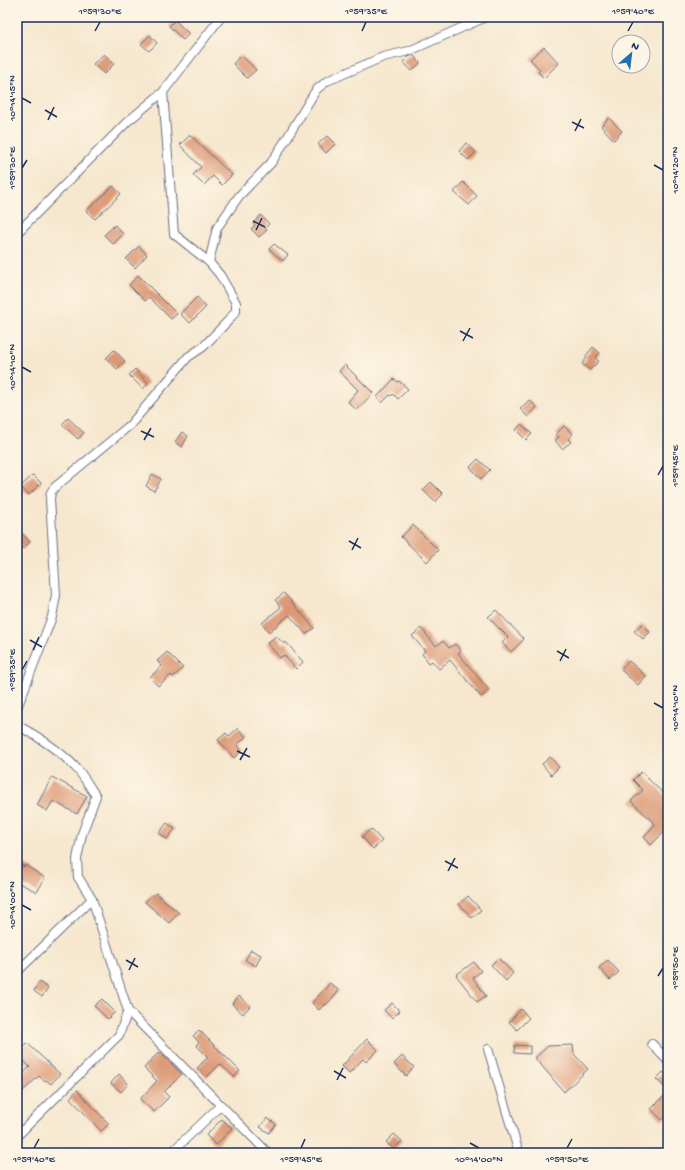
<svg xmlns="http://www.w3.org/2000/svg" width="685" height="1170" font-family="'Gochi Hand',sans-serif">
<style>
.building{fill:#dc9874}
.lines{fill:none;stroke-linecap:round;stroke-linejoin:round}
.minor-casing{stroke:#686f85;stroke-width:10}
.minor{stroke:#fff;stroke-width:8}
.ticks{fill:none;stroke:#1b2f5e;stroke-width:1.5}
.neatline{fill:none;stroke:#1b2f5e;stroke-width:1.5}
.ticks-label{font-size:10px;text-anchor:middle;fill:#1b2f5e}
</style>
<rect width="100%" height="100%" fill="#fcf5e5"/>
<filter id="ink" filterUnits="userSpaceOnUse"><feTurbulence type="fractalNoise" baseFrequency=".025" numOctaves="2"/><feDisplacementMap in="SourceGraphic" scale="8" xChannelSelector="R" yChannelSelector="G"/><feConvolveMatrix kernelMatrix="1 2 1 2 8 2 1 2 1" color-interpolation-filters="sRGB"/></filter>
<filter id="wash" filterUnits="userSpaceOnUse"><feTurbulence type="fractalNoise" baseFrequency=".012" numOctaves="4" result="noise"/><feDisplacementMap in="SourceGraphic" scale="16" xChannelSelector="R" yChannelSelector="G"/><feGaussianBlur stdDeviation="0.9" result="paint"/><feColorMatrix in="noise" values="0 0 0 0 0 0 0 0 0 0 0 0 0 0 0 0 0 1.4 0 .05"/><feComposite in="paint" operator="in"/></filter>
<g filter="url(#wash)">
<rect width="100%" height="100%" fill="#f6e7ce"/>
<g id="blocks">
<path class="building" d="M 175,20 L 189,34 L 183,40 L 169,26 Z
M 150,35 L 157,43 L 149,51 L 141,44 Z
M 544,47 L 559,63 L 544,78 L 538,72 L 540,70 L 530,59 Z
M 104,54 L 114,64 L 104,74 L 93,64 Z
M 241,55 L 256,70 L 247,78 L 233,64 Z
M 413,55 L 420,63 L 412,71 L 403,62 L 408,57 Z
M 609,118 L 622,131 L 614,140 L 601,126 Z
M 190,135 L 232,175 L 222,185 L 213,176 L 204,185 L 193,175 L 201,167 L 180,145 Z
M 327,136 L 335,144 L 326,153 L 318,144 Z
M 466,143 L 476,152 L 468,160 L 459,151 Z
M 463,182 L 477,196 L 469,205 L 454,192 Z
M 113,186 L 121,194 L 95,219 L 86,211 Z
M 261,215 L 269,224 L 265,228 L 267,230 L 259,237 L 251,229 L 255,225 L 253,224 Z
M 115,225 L 123,234 L 113,244 L 104,235 Z
M 274,244 L 288,255 L 283,261 L 269,249 Z
M 139,246 L 147,255 L 135,268 L 126,259 Z
M 138,275 L 177,314 L 171,319 L 149,297 L 145,301 L 129,285 Z
M 197,297 L 206,307 L 190,323 L 180,314 Z
M 593,347 L 600,353 L 595,358 L 599,361 L 590,370 L 582,364 L 587,358 L 585,357 Z
M 114,350 L 125,361 L 117,369 L 106,358 Z
M 345,365 L 373,393 L 357,410 L 348,402 L 358,390 L 339,371 Z
M 135,369 L 148,383 L 143,389 L 129,375 Z
M 394,379 L 398,382 L 399,381 L 408,389 L 398,399 L 393,394 L 391,396 L 390,395 L 382,403 L 377,397 Z
M 529,400 L 537,407 L 528,417 L 520,409 Z
M 68,418 L 84,433 L 78,439 L 62,424 Z
M 521,424 L 532,434 L 526,440 L 516,430 Z
M 564,426 L 573,434 L 568,439 L 571,442 L 562,449 L 555,440 L 559,437 L 556,434 Z
M 182,432 L 188,436 L 182,447 L 175,442 Z
M 478,459 L 490,470 L 481,479 L 470,467 Z
M 152,474 L 161,479 L 154,491 L 146,486 Z
M 33,475 L 41,483 L 29,495 L 20,487 Z
M 431,482 L 443,494 L 435,502 L 423,490 Z
M 413,525 L 438,550 L 427,562 L 401,537 Z
M 22,533 L 30,542 L 23,549 L 17,543 L 17,538 Z
M 284,593 L 314,628 L 306,634 L 289,615 L 269,632 L 262,623 L 281,607 L 275,600 Z
M 496,610 L 524,639 L 511,652 L 502,643 L 508,637 L 488,617 Z
M 642,624 L 650,632 L 643,639 L 634,631 Z
M 421,628 L 436,646 L 443,641 L 449,648 L 455,644 L 461,651 L 458,653 L 489,690 L 481,697 L 450,660 L 439,669 L 432,661 L 429,663 L 422,654 L 425,651 L 412,636 Z
M 276,636 L 284,644 L 286,642 L 303,662 L 296,669 L 284,655 L 280,658 L 267,643 Z
M 167,652 L 183,668 L 173,677 L 171,675 L 158,686 L 150,677 L 162,666 L 157,661 Z
M 629,661 L 646,676 L 638,685 L 621,670 Z
M 238,728 L 246,737 L 237,745 L 242,751 L 234,758 L 218,740 L 226,733 L 229,736 Z
M 550,757 L 559,767 L 551,775 L 542,764 Z
M 641,772 L 668,798 L 668,828 L 651,845 L 644,837 L 655,824 L 631,801 L 643,790 L 633,780 Z
M 52,777 L 87,796 L 77,814 L 53,801 L 47,811 L 37,805 Z
M 167,823 L 175,829 L 167,839 L 159,833 Z
M 371,829 L 382,841 L 373,849 L 362,837 Z
M 17,863 L 24,867 L 25,865 L 45,878 L 37,892 L 17,882 Z
M 156,893 L 179,913 L 169,923 L 145,902 L 152,894 L 153,896 Z
M 468,896 L 481,910 L 472,918 L 459,904 Z
M 251,950 L 261,955 L 256,966 L 245,960 Z
M 498,958 L 513,973 L 506,981 L 491,965 Z
M 608,960 L 619,972 L 610,980 L 599,968 Z
M 474,962 L 481,971 L 473,978 L 486,996 L 477,1002 L 456,975 Z
M 39,982 L 48,988 L 42,997 L 34,991 Z
M 330,983 L 339,991 L 326,1005 L 325,1004 L 319,1010 L 312,1003 Z
M 239,996 L 250,1006 L 243,1014 L 232,1004 Z
M 102,999 L 115,1012 L 108,1019 L 94,1006 Z
M 392,1003 L 400,1011 L 392,1018 L 384,1010 Z
M 521,1009 L 529,1018 L 517,1030 L 509,1022 Z
M 199,1030 L 240,1071 L 234,1077 L 220,1064 L 207,1077 L 197,1068 L 208,1057 L 196,1045 L 199,1042 L 193,1036 Z
M 367,1039 L 378,1050 L 366,1062 L 363,1059 L 349,1073 L 342,1066 Z
M 27,1043 L 60,1074 L 51,1084 L 46,1080 L 45,1081 L 39,1076 L 23,1091 L 17,1085 L 17,1079 L 30,1067 L 17,1054 Z
M 515,1045 L 530,1046 L 530,1054 L 514,1053 Z
M 573,1045 L 574,1054 L 588,1069 L 564,1092 L 535,1058 L 548,1046 Z
M 159,1052 L 182,1074 L 164,1092 L 169,1097 L 154,1112 L 140,1099 L 157,1081 L 144,1068 Z
M 402,1056 L 414,1067 L 406,1076 L 394,1064 Z
M 663,1072 L 668,1077 L 668,1090 L 656,1079 Z
M 119,1074 L 128,1084 L 121,1092 L 111,1083 Z
M 77,1090 L 109,1124 L 101,1131 L 70,1098 Z
M 668,1092 L 668,1114 L 662,1120 L 651,1109 Z
M 267,1118 L 276,1124 L 269,1133 L 260,1127 Z
M 222,1119 L 232,1128 L 216,1145 L 206,1135 Z
M 394,1134 L 402,1141 L 394,1149 L 386,1142 Z"/>
</g>
</g>
<g filter="url(#ink)">
<use href="#blocks" fill-opacity="0" stroke="#686f85" stroke-width="1"/>
<g class="lines">
<defs>
<path id="minor" d="M 17,233 L 127,122 L 163,92
M 209,262 L 217,228 L 239,196 L 271,163 L 287,138 L 316,90 L 327,81 L 383,57 L 409,51 L 486,17
M 17,708 L 52,617 L 56,595 L 50,499 L 51,492 L 55,487 L 130,425 L 188,357 L 203,347 L 228,321 L 236,311 L 236,303 L 220,275 L 209,262 L 174,234 L 163,92 L 221,17
M 17,725 C 39,737 61,751 78,770 C 85,778 90,788 96,796 L 82,834 L 77,859 L 78,877 L 92,899 L 128,1011 L 268,1153
M 17,972 L 92,899
M 652,1044 L 668,1061
M 488,1049 L 519,1153
M 17,1136 L 119,1035 L 128,1011
M 171,1153 L 221,1105"/>
</defs>
<use href="#minor" class="minor-casing"/>
<use href="#minor" class="minor"/>
</g>
</g>
<path class="ticks" d="M 95,31 L 100,22M 362,31 L 366,22M 628,31 L 633,22M 22,98 L 31,103M 45,110 L 57,117M 48,120 L 54,107M 572,122 L 584,128M 575,131 L 581,119M 654,165 L 663,170M 22,168 L 27,160M 253,221 L 265,227M 256,230 L 262,218M 460,331 L 473,338M 463,341 L 470,328M 22,367 L 31,372M 141,431 L 154,437M 144,440 L 151,428M 658,475 L 663,466M 349,541 L 361,548M 352,550 L 358,538M 30,640 L 42,647M 33,650 L 39,637M 557,651 L 569,658M 560,661 L 566,649M 22,670 L 27,661M 654,703 L 663,708M 237,751 L 250,757M 240,760 L 247,748M 445,861 L 458,868M 448,871 L 455,858M 22,905 L 31,910M 126,960 L 138,967M 129,970 L 135,958M 658,976 L 663,968M 334,1071 L 346,1078M 337,1080 L 343,1068M 470,1143 L 479,1148M 34,1148 L 39,1139M 301,1148 L 305,1139M 567,1148 L 572,1139"/>
<rect width="685" height="1170" fill="none" stroke="#fcf5e5" stroke-width="44"/>
<g transform="translate(631 54) rotate(28)"><circle r="19" fill="#fcf5e5" stroke="#a2a6af"/>
<path d="M0-3L7 15L0 10L-7 15Z" fill="#1f6fb2"/>
<text y="-6" font-size="11" font-weight="bold" text-anchor="middle" fill="#1b2f5e">N</text>
</g>
<rect x="22" y="22" width="641" height="1126" class="neatline"/>
<g class="ticks-label">
<text x="100" y="14">1°59'30"E</text>
<text x="366" y="14">1°59'35"E</text>
<text x="633" y="14">1°59'40"E</text>
<text transform="translate(11 98) rotate(-90)" y="4">10°14'15"N</text>
<text transform="translate(11 168) rotate(-90)" y="4">1°59'30"E</text>
<text transform="translate(674 170) rotate(-90)" y="4">10°14'20"N</text>
<text transform="translate(11 367) rotate(-90)" y="4">10°14'10"N</text>
<text transform="translate(674 466) rotate(-90)" y="4">1°59'45"E</text>
<text transform="translate(11 670) rotate(-90)" y="4">1°59'35"E</text>
<text transform="translate(674 708) rotate(-90)" y="4">10°14'10"N</text>
<text transform="translate(11 905) rotate(-90)" y="4">10°14'00"N</text>
<text transform="translate(674 968) rotate(-90)" y="4">1°59'50"E</text>
<text x="34" y="1162">1°59'40"E</text>
<text x="301" y="1162">1°59'45"E</text>
<text x="479" y="1162">10°14'00"N</text>
<text x="567" y="1162">1°59'50"E</text>
</g>
</svg>
